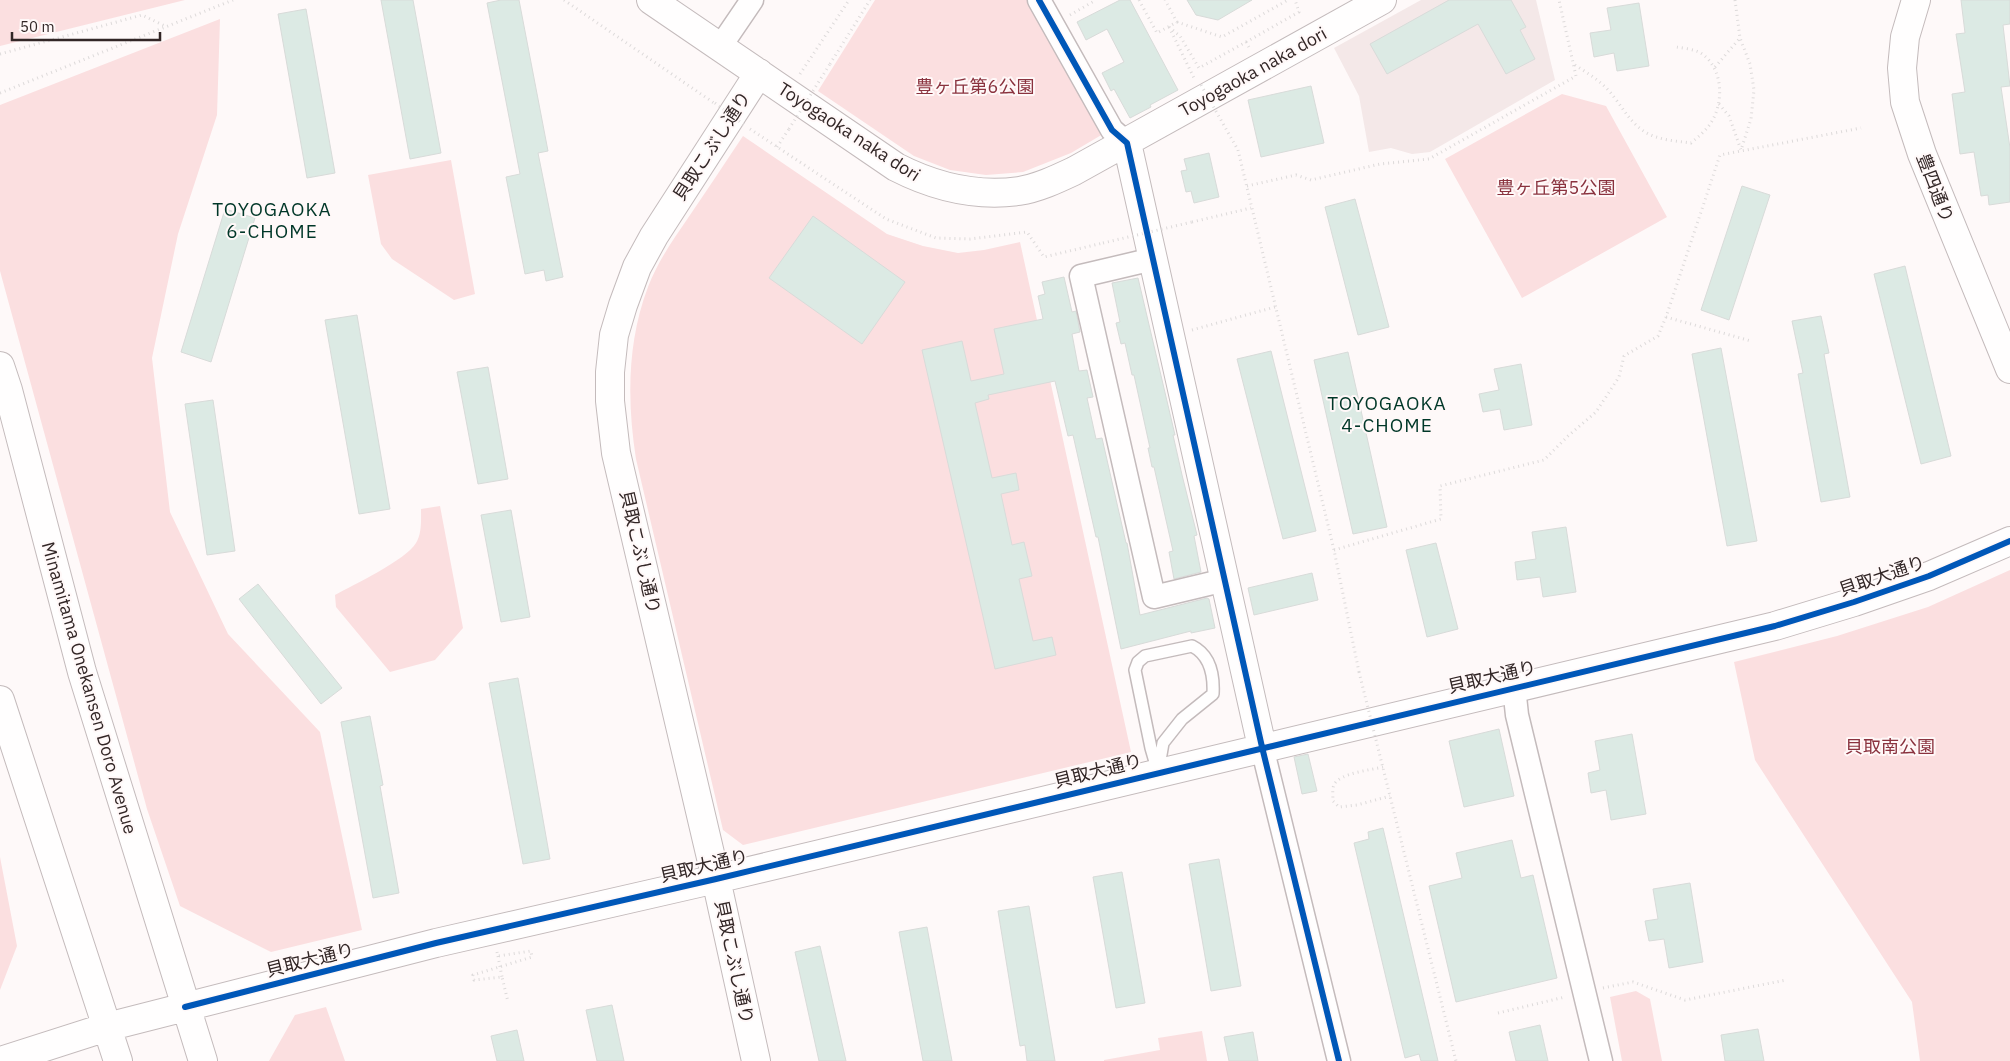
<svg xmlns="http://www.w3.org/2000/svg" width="2010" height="1061" font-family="'IBM Plex Sans','Noto Sans JP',sans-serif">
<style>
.built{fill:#f4e8e8}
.green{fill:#fbdfe0}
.building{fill:#dceae4;stroke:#d8dbd9}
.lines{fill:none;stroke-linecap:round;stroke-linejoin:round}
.lane-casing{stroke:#c4bbbc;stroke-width:14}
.street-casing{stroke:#c4bbbc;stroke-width:25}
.secondary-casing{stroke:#c4bbbc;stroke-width:30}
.path{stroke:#dddada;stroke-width:3;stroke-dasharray:1 4;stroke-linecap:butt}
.lane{stroke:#fffefe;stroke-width:11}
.street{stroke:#fffefe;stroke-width:22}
.secondary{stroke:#fffefe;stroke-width:28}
.path-bridge{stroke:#dddada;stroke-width:3;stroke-dasharray:1 4;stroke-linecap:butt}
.cycleway-casing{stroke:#fff8f8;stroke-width:9}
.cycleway{stroke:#0057b8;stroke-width:6}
.labels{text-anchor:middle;stroke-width:4;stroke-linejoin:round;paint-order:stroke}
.street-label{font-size:18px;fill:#322626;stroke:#fff8f8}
.park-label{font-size:18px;fill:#8a323e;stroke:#fff8f8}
.neighbourhood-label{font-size:19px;letter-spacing:1px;fill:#003728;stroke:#fff8f8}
</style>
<rect width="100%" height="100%" fill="#fef9f9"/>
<path class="built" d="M 1421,0 L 1536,0 L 1555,80 L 1430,152 L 1412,154 L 1391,148 L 1369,152 L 1359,96 L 1334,48 Z"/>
<path class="green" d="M 0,0 L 185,0 L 0,46 Z
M 875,0 L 1027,0 L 1103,134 L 1071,153 L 1023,172 L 986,175 L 950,170 L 914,156 L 818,91 Z
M 220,19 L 217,115 L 178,234 L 152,358 L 170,512 L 228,634 L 320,732 L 362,930 L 271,952 L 180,906 L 147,809 L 0,271 L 0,105 Z
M 1562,94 L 1606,106 L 1667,217 L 1522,298 L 1445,159 Z
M 743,136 L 887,234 L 923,246 L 958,253 L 984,250 L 1020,242 L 1131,752 L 743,845 L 723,830 L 636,459 C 627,402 627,342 648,287 C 658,261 673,240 688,218 C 707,190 725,163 743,136 Z
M 451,160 L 475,294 L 454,300 L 392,259 L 381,244 L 368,175 Z
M 440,506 L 463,628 L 435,660 L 390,672 L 336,607 L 335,595 C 353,585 406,560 416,543 C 422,533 421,521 421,509 Z
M 2010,570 L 2010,1061 L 1920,1061 L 1912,1002 L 1755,760 L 1734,662 L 1837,636 L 1928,607 Z
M 0,857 L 17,946 L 0,990 Z
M 1636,991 L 1650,999 L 1662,1061 L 1622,1061 L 1610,997 Z
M 326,1007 L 345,1061 L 269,1061 L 295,1015 Z
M 1202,1031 L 1207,1061 L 1104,1061 L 1104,1060 L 1160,1050 L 1158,1038 Z"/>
<path class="building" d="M 381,0 L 413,0 L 441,153 L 410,159 Z
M 501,0 L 519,0 L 548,151 L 538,153 L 563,277 L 546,281 L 544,270 L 525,274 L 506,177 L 520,174 L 487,3 Z
M 1120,0 L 1130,0 L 1178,90 L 1150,105 L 1151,107 L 1130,118 L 1114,89 L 1111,91 L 1102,73 L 1124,62 L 1107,29 L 1086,40 L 1077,22 Z
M 1187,0 L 1252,0 L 1218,20 L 1196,15 Z
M 1449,0 L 1511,0 L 1526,27 L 1520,30 L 1535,59 L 1506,74 L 1478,24 L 1387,74 L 1370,44 Z
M 1961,0 L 2010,0 L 2010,24 L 2003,25 L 2010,86 L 2001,87 L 2010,148 L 2010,202 L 1989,205 L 1988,195 L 1981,196 L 1974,152 L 1960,154 L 1952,94 L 1965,92 L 1956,34 L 1965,33 Z
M 1639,3 L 1649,66 L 1617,71 L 1614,53 L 1594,57 L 1590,33 L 1611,30 L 1607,8 Z
M 306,9 L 335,173 L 307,178 L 278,14 Z
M 1311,86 L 1324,143 L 1261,157 L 1248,100 Z
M 1209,153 L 1219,197 L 1194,203 L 1191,191 L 1186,192 L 1181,171 L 1187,170 L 1184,159 Z
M 1742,186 L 1770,195 L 1729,320 L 1701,310 Z
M 1355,199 L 1389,327 L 1358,335 L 1325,207 Z
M 225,209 L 255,218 L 211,362 L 181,352 Z
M 813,216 L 905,282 L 862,344 L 769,278 Z
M 1905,266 L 1951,456 L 1921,464 L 1874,274 Z
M 1064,277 L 1072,312 L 1076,311 L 1080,332 L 1072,334 L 1079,371 L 1087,370 L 1093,397 L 1087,398 L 1096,439 L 1102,438 L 1126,543 L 1127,543 L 1140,615 L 1207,598 L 1209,599 L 1215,628 L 1191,633 L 1191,631 L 1121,649 L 1098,537 L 1096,537 L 1073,435 L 1068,436 L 1055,381 L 988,395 L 989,399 L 975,403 L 992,478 L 1016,473 L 1019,490 L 1001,494 L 1012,545 L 1024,542 L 1032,576 L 1019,579 L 1033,641 L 1052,637 L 1056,655 L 995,669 L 922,350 L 962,341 L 971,381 L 1004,374 L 994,329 L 1043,319 L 1038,296 L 1045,294 L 1042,282 Z
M 1138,278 L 1175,435 L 1173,435 L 1182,475 L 1197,535 L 1194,536 L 1201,572 L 1174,579 L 1169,552 L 1173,551 L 1154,467 L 1152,467 L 1148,448 L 1150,448 L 1134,375 L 1132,375 L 1125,343 L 1121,344 L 1116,323 L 1120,322 L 1112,283 Z
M 357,315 L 390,509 L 359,514 L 325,320 Z
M 1821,316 L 1829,353 L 1824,354 L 1850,497 L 1821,502 L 1798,374 L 1803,373 L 1792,321 Z
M 1721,348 L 1757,541 L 1727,546 L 1692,354 Z
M 1271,351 L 1316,531 L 1283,539 L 1237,359 Z
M 1348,352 L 1387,527 L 1353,534 L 1314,360 Z
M 1521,364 L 1532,425 L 1504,430 L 1500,409 L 1483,412 L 1479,394 L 1499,390 L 1494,369 Z
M 488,367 L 508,479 L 478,484 L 457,372 Z
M 213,400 L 235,551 L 207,555 L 185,404 Z
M 511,510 L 530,617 L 501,622 L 481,515 Z
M 1566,527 L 1576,592 L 1543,597 L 1540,577 L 1517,580 L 1515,562 L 1536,559 L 1532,532 Z
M 1436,543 L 1458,629 L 1427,637 L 1406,550 Z
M 1312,573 L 1318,600 L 1254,615 L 1248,588 Z
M 258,584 L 342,688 L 321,704 L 239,599 Z
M 518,678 L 550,859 L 523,864 L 489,683 Z
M 370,716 L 383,785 L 380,786 L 399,893 L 373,898 L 341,722 Z
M 1499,729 L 1514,796 L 1464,807 L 1449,741 Z
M 1632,734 L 1646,814 L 1611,820 L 1606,790 L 1591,793 L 1588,773 L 1600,770 L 1595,741 Z
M 1308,754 L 1317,791 L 1302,794 L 1294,757 Z
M 1383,828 L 1438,1061 L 1421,1061 L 1419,1054 L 1405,1058 L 1354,843 L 1369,839 L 1368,832 Z
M 1512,840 L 1521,878 L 1533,875 L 1557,978 L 1456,1002 L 1429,886 L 1462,878 L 1456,853 Z
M 1219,859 L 1241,986 L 1211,991 L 1189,864 Z
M 1122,872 L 1145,1003 L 1116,1008 L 1093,877 Z
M 1690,883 L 1703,962 L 1669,968 L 1664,939 L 1649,941 L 1645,921 L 1658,919 L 1653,889 Z
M 1029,906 L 1055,1061 L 1027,1061 L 1025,1045 L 1020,1046 L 998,911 Z
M 927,927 L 952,1061 L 923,1061 L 899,932 Z
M 820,946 L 846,1061 L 819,1061 L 795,952 Z
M 612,1005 L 624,1061 L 597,1061 L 586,1010 Z
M 1540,1025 L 1548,1061 L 1516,1061 L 1509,1032 Z
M 1758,1029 L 1764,1061 L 1725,1061 L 1721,1035 Z
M 517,1030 L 524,1061 L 497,1061 L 491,1036 Z
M 1253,1032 L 1258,1061 L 1229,1061 L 1224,1037 Z"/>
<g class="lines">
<defs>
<path id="lane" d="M 1192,646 C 1210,655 1214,675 1213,694 L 1182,719 L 1163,743 L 1158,772 L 1151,748 L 1135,670 L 1138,662 L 1145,656 Z"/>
<path id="street" d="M 1039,0 L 1112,130 L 1127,143
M 720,47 L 752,0
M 1153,259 L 1081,276 L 1154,597 L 1225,580
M 1514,687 L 1517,715 L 1601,1061
M 1262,747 L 1339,1061"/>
<path id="secondary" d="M 651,0 L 896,167 C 935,187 975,197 1019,191 C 1038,188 1057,179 1074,171 L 1382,0
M 1916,0 L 1905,37 L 1902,68 L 1905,102 L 1922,154 L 2010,369
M 1127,143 L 1262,747
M 0,366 L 8,390 L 82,672 L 203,1061
M 0,700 L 118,1061
M 1,1061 L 107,1027 L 436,943 L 716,879 L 1775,626 L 1854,602 L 1929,576 L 2010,541
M 756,1061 L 716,879 L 616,453 L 610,401 L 610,372 L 614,335 L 623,305 L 637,267 L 654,236 L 759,73"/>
</defs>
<use href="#lane" class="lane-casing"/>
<use href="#street" class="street-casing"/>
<use href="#secondary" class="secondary-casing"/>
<path class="path" d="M 564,0 L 714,103
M 1139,0 L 1157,33 L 1177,22 L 1165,0
M 1735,0 L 1740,38 L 1750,64 L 1754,90 L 1751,119 L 1741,150
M 1070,15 L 1096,0
M 1177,22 L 1222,37 L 1288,0
M 1169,27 L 1180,36 L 1199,68 L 1246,42 L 1250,49
M 1169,27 L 1195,80
M 1246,42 L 1299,12 L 1295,0
M 0,54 L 142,15 L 167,27
M 830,64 L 870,0
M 1575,65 C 1589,74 1604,83 1614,97 C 1624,110 1631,123 1645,132 C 1658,140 1676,141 1691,143 C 1699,136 1707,130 1712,121 C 1725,99 1722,65 1699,52 C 1692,49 1683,48 1676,47
M 1715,67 L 1740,38
M 800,74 L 849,0
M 0,93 L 233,0
M 1719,104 L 1729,116 L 1741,150
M 750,129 L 886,219 L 936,238 L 970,239 L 1027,232 L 1044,257 L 1103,243
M 777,147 L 789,129
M 1238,150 L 1334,550 L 1359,672
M 1247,186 L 1296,175 L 1311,180 L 1380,164 L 1429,159 L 1576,76 L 1559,0
M 1192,222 L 1251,208
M 1666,317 L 1751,341
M 1192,330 L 1275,307
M 1334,550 L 1441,519 L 1440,486 L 1544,460 L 1568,436 L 1596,412 L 1619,377 L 1624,356 L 1658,336 L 1666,317 L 1720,155 L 1861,128
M 1383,767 C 1371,770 1339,773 1334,785 C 1332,789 1333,796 1333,801 L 1339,807 L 1357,805 L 1390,796
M 1388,788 L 1456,1061
M 497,952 L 498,956 L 531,951 L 532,957 L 473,975 L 474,980 L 502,977 L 508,1002
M 498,956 L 502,977
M 1603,988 L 1633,982 L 1685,1000 L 1786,980
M 1498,1013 L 1565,997"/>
<use href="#lane" class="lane"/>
<use href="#street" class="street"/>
<use href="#secondary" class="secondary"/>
<path class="path-bridge" d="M 1201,85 L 1238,150
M 715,103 L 747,127
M 789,129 L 830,64
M 1103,243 L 1192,222
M 1359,672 L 1388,788"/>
<defs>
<path id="cycleway" d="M 1039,0 L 1112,130 L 1127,143 L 1262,747 L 1339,1061
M 185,1007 L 436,943 L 716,879 L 1775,626 L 1854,602 L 1929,576 L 2010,541"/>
</defs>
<use href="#cycleway" class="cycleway-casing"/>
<use href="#cycleway" class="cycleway"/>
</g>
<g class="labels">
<g class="street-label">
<text transform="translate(1253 72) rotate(-29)" y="6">Toyogaoka naka dori</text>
<text transform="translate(849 132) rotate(33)" y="6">Toyogaoka naka dori</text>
<text transform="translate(712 146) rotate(-57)" y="6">貝取こぶし通り</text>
<text transform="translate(1935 188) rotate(69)" y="6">豊四通り</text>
<text transform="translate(640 552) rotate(77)" y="6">貝取こぶし通り</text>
<text transform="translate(1882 576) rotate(-19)" y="6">貝取大通り</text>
<text transform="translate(1492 677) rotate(-13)" y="6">貝取大通り</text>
<text transform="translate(89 688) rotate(74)" y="6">Minamitama Onekansen Doro Avenue</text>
<text transform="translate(1098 771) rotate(-14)" y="6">貝取大通り</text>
<text transform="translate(704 866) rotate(-13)" y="6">貝取大通り</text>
<text transform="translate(310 960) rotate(-14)" y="6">貝取大通り</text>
<text transform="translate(734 962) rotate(78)" y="6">貝取こぶし通り</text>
</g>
<g class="park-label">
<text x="975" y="93">豊ヶ丘第6公園</text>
<text x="1556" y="194">豊ヶ丘第5公園</text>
<text x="1890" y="753">貝取南公園</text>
</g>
<g class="neighbourhood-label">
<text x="272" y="216">TOYOGAOKA<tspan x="272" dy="22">6-CHOME</tspan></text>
<text x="1387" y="410">TOYOGAOKA<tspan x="1387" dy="22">4-CHOME</tspan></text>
</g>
</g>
<path d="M12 32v8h148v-8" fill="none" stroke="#322626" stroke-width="2.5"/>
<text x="20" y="32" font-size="15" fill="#322626" stroke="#fff8f8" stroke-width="4" paint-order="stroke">50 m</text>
</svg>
